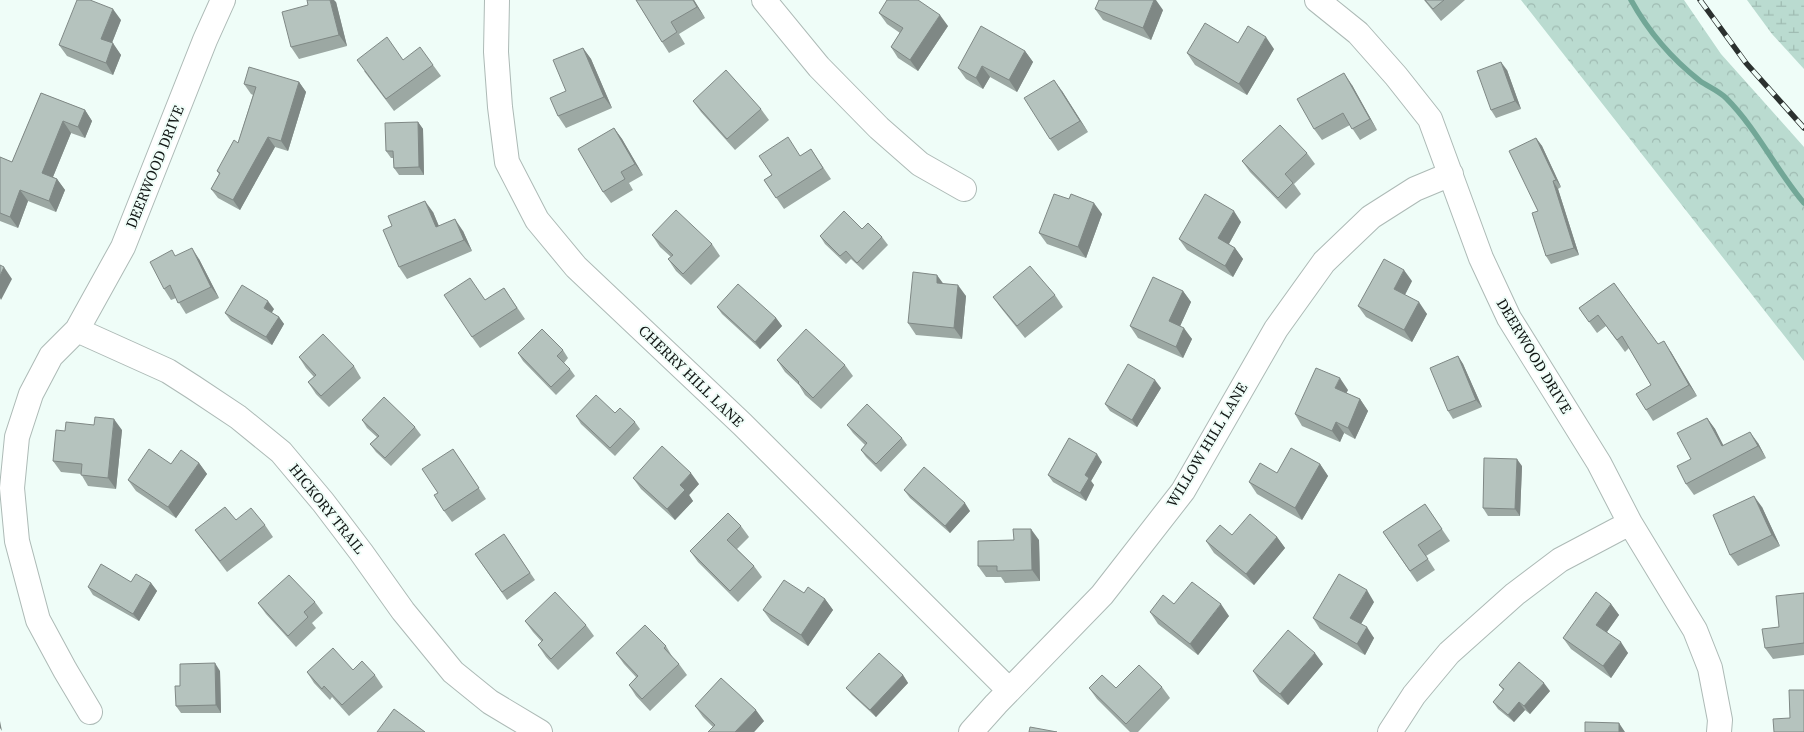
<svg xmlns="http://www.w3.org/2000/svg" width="1804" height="732" font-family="'Source Serif 4',serif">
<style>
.forest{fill:url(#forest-crowns)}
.wetland{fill:url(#wetland-marsh)}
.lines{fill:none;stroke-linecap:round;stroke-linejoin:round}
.stream{stroke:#72a797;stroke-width:5.5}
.minor-casing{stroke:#adbab6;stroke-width:26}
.minor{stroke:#fff;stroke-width:24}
.rail-casing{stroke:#2b312f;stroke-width:5.5}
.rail{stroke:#effdf8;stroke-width:4;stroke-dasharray:11;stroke-linecap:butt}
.wall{fill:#9ca8a3}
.shaded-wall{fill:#7f8885}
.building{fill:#b5c3be;stroke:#7f8885}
.labels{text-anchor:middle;stroke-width:4;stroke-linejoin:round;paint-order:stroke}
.street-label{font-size:15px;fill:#121715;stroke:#effdf8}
</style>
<defs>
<pattern id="forest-crowns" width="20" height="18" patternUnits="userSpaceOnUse" patternTransform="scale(1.25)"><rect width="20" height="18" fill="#badbd0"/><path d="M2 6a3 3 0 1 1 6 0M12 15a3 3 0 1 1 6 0" fill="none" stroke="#9fbbb2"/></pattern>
<pattern id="wetland-marsh" width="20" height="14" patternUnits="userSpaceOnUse" patternTransform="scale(1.25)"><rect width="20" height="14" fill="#badbd0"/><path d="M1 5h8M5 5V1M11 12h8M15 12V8" fill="none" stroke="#9fbbb2"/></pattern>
</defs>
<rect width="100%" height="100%" fill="#effdf8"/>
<path class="forest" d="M 1521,0 L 1684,0 L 1721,54 L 1804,147 L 1804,361 Z"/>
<path class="wetland" d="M 1747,0 L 1804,0 L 1804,69 L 1772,34 Z"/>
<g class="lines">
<path class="stream" d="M 1631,0 C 1648,31 1672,59 1700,81 C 1709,87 1719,91 1726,98 C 1757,129 1776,170 1804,203"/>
<defs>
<path id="minor" d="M 497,0 L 496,52 L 500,107 L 507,162 L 537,220 L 576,267 L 742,424 L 1009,690
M 764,0 L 819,67 L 879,128 L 920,164 L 964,189
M 1317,0 L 1358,33 L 1396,76 L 1430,119 L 1481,258 L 1509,318 L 1599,463 L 1630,523 L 1695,630 L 1710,668 L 1720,720 L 1719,732
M 77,330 L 168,371 L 193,387 L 238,417 L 281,452 L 323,502 L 361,552 L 403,611 L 453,672 L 490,702 L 540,732
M 90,712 L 65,670 L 38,620 L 17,541 L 12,488 L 17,437 L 31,394 L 51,356 L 77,330 L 123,247 L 205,40 L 223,0
M 971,732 L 996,704 L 1102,595 L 1183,491 L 1276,329 L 1324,262 L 1371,217 L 1415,189 L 1451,174
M 1390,732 L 1414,695 L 1449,653 L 1515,594 L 1560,560 L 1630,523"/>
</defs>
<use href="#minor" class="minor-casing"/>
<use href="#minor" class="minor"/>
<defs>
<path id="rail" d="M 1700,0 L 1746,63 L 1804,128"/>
</defs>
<use href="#rail" class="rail-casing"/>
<use href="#rail" class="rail"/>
</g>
<path class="wall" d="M 636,0 L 694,0 L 705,18 L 679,34 L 685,44 L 669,53 L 662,42 Z
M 1424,0 L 1465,0 L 1441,21 Z
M 336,2 L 347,46 L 299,59 L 291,47 Z
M 1095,9 L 1163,10 L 1151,40 L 1103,20 Z
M 879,13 L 948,26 L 918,71 L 898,58 L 891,47 L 900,33 L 887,24 Z
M 121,20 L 112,43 L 121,55 L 113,75 L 67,56 L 59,45 Z
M 583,48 L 591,59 L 612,108 L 566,128 L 558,116 L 566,91 Z
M 1274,49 L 1247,95 L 1195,65 L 1187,53 Z
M 1025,51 L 1033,62 L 1017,92 L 990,77 L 983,89 L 966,79 L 958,68 Z
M 403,60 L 433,65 L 441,76 L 394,111 L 364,71 Z
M 1507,70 L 1521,109 L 1496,118 L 1491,110 Z
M 299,82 L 306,92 L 288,151 L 275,147 L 240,210 L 218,198 L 211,189 L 219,174 L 217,171 L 238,143 L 253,95 L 251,94 L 244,84 Z
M 1352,85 L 1377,130 L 1360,140 L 1350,125 L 1322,140 L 1314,129 Z
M 1062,91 L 1088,132 L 1058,151 L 1050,139 Z
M 41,93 L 85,110 L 92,121 L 85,138 L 71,133 L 53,177 L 57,179 L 65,190 L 56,212 L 28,201 L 18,228 L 0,221 L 0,157 L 12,162 Z
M 693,101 L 761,109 L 769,120 L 735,150 L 701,112 Z
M 418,122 L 423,129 L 424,175 L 399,175 L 394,168 L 393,158 L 391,158 L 386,151 Z
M 614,128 L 622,139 L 643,175 L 629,183 L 633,190 L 611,203 L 603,192 Z
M 1536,138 L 1542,146 L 1561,187 L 1558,189 L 1579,255 L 1551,264 L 1546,256 L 1538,211 Z
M 811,149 L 831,179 L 784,209 L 764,180 Z
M 1307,153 L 1315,164 L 1294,184 L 1301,194 L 1286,209 L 1250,172 L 1242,161 Z
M 1069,199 L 1102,214 L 1086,258 L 1047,244 L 1039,233 Z
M 433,212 L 439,226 L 463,231 L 472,251 L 407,279 L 399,267 Z
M 1241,222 L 1229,244 L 1235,248 L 1243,259 L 1233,277 L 1187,250 L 1179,239 Z
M 862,229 L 882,237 L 888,245 L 863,270 L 851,259 L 846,264 L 825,244 L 820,236 Z
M 652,235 L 712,244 L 720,256 L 691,285 L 676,271 L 668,259 L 671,257 L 660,247 Z
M 176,256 L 199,259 L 219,298 L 186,314 L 176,298 L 171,300 L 164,289 Z
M 1412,281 L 1405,295 L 1427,314 L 1412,342 L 1366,317 L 1358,306 Z
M 1614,283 L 1658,344 L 1671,352 L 1697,396 L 1653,421 L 1646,410 L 1651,385 L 1629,348 L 1625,352 L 1606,326 L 1597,333 L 1579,308 Z
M 944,284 L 966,296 L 962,339 L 916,335 L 908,323 Z
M 504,288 L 525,319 L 480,348 L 472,337 L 486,300 Z
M 1183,291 L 1191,302 L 1180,326 L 1192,339 L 1183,358 L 1138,338 L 1130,326 Z
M 1055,295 L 1063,307 L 1025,338 L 1001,308 L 993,297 Z
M 717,307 L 776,318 L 782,326 L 760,349 L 722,314 Z
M 274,309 L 271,312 L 279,317 L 284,324 L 272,345 L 231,321 L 225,313 Z
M 563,350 L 568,358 L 564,363 L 570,369 L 575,376 L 556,395 L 523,361 L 518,353 Z
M 1458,356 L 1463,364 L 1482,407 L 1453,419 L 1448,411 Z
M 299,357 L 354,366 L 361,378 L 329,407 L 316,394 L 308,382 L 314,377 L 306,368 Z
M 777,360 L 845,365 L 853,376 L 821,409 L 805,395 L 799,385 L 785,372 Z
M 1161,388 L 1137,427 L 1110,411 L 1105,404 Z
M 1348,390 L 1346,393 L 1360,399 L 1368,411 L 1355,439 L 1344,433 L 1340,442 L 1302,426 L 1295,414 Z
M 576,416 L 635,422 L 640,429 L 615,456 L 581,424 Z
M 1707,418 L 1715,429 L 1723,446 L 1758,443 L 1766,458 L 1694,495 L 1686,484 L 1691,459 Z
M 362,420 L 415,427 L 421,435 L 391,466 L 376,452 L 370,444 L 377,437 L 367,428 Z
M 847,425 L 902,438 L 907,445 L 881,472 L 866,457 L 861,450 L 865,445 L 853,433 Z
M 122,430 L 116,489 L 88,486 L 81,474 L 61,472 L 53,461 L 65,431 Z
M 453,449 L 486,499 L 452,522 L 444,511 L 438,493 Z
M 1102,462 L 1091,481 L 1094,485 L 1086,501 L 1053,482 L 1048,475 Z
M 199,463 L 207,474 L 176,518 L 136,491 L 128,480 L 171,464 Z
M 1320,464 L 1328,476 L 1302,520 L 1257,494 L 1249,482 L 1277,473 Z
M 1522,466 L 1520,516 L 1488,516 L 1483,508 Z
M 633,478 L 699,484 L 689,495 L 693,501 L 675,520 L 641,489 Z
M 904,490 L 970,511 L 950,533 L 910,498 Z
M 1425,504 L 1450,541 L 1426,556 L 1435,570 L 1417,582 L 1383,532 Z
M 1762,507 L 1780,546 L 1738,566 L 1730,555 Z
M 236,520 L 265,525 L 273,537 L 227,572 L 195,530 Z
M 741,526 L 749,537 L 737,549 L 754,566 L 762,577 L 738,602 L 698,562 L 690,551 Z
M 504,534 L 535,580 L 507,600 L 475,554 Z
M 1232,535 L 1277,537 L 1285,548 L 1254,585 L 1214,553 L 1206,541 Z
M 1039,540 L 1040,581 L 1005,583 L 1001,577 L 986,577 L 978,566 Z
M 131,582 L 151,583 L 157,591 L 139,621 L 93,595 L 88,587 Z
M 804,593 L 825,599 L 833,610 L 808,646 L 771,621 L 763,610 Z
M 1804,593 L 1804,655 L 1773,659 L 1765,648 Z
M 315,602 L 323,613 L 312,623 L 316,628 L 296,647 L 266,614 L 258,603 Z
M 1374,602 L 1361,624 L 1374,638 L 1365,655 L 1320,629 L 1313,618 Z
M 1174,604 L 1229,616 L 1198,655 L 1158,624 L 1150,612 Z
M 1611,604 L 1619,615 L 1607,632 L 1628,653 L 1611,678 L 1571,649 L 1563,638 Z
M 525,621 L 586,625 L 594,636 L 558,670 L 546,657 L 538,645 L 542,642 L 533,632 Z
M 666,646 L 673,658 L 679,664 L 687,675 L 650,711 L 636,696 L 629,685 L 636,677 L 624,664 L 616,653 Z
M 1323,664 L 1288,705 L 1260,682 L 1253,671 Z
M 353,670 L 375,675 L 383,687 L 349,716 L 332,697 L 330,700 L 314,683 L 307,672 Z
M 220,671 L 221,713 L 181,713 L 176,706 L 180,686 Z
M 903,675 L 908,683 L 876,717 L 852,695 L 846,688 Z
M 1499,685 L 1550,691 L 1530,714 L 1525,710 L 1514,722 L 1498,709 L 1493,702 L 1503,690 Z
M 1162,687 L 1170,698 L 1138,732 L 1130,732 L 1097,699 L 1089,688 L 1116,688 Z
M 695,706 L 764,721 L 754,732 L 708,732 L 713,727 L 703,717 Z"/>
<path class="shaded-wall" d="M 330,0 L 334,0 L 336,2 L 347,46 L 339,35 Z
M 693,0 L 694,0 L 705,18 L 697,7 Z
M 1154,0 L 1156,0 L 1163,10 L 1151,40 L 1143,28 Z
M 113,9 L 121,20 L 109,50 L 101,39 Z
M 940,15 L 948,26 L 918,71 L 910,60 Z
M 1266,37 L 1274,49 L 1247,95 L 1239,84 Z
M 113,43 L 121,55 L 113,75 L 106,63 Z
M 583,48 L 591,59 L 612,108 L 604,97 Z
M 1025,51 L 1033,62 L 1017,92 L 1009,80 Z
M 1501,62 L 1507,70 L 1521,109 L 1515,101 Z
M 982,66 L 990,77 L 983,89 L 976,78 Z
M 1344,73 L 1352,85 L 1377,130 L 1370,119 Z
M 1054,80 L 1062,91 L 1088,132 L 1080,121 Z
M 299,82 L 306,92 L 288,151 L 281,141 Z
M 85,110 L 92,121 L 85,138 L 78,127 Z
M 63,121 L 71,133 L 50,184 L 42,173 Z
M 418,122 L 423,129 L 424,175 L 419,167 Z
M 614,128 L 622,139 L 643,175 L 635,164 Z
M 268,137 L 275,147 L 240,210 L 233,200 Z
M 1536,138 L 1542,146 L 1561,187 L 1556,180 Z
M 57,179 L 65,190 L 56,212 L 49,201 Z
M 1553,181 L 1558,189 L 1579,255 L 1574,248 Z
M 20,190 L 28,201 L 18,228 L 10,217 Z
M 425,201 L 433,212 L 444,239 L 436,227 Z
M 1094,203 L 1102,214 L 1086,258 L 1078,247 Z
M 1234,211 L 1241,222 L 1226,249 L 1218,238 Z
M 455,219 L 463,231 L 472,251 L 464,240 Z
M 192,248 L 199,259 L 219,298 L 211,287 Z
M 1235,248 L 1243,259 L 1233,277 L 1225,266 Z
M 4,267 L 12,279 L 1,300 L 0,298 L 0,276 Z
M 1404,270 L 1412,281 L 1402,300 L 1394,289 Z
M 937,275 L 945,286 L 937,283 Z
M 958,285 L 966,296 L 962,339 L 954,328 Z
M 1183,291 L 1191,302 L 1177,333 L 1169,321 Z
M 268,301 L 274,309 L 270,316 L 264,308 Z
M 1419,302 L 1427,314 L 1412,342 L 1404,330 Z
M 279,317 L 284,324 L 272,345 L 266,337 Z
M 776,318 L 782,326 L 760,349 L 755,342 Z
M 1184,328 L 1192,339 L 1183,358 L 1176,347 Z
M 1664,341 L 1671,352 L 1697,396 L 1689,385 Z
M 1458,356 L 1463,364 L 1482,407 L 1476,400 Z
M 1340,378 L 1348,390 L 1343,400 L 1335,388 Z
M 1155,380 L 1161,388 L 1137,427 L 1132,420 Z
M 1360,399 L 1368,411 L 1355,439 L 1348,428 Z
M 1707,418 L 1715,429 L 1730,458 L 1722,446 Z
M 114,419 L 122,430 L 116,489 L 108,478 Z
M 1336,422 L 1344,433 L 1340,442 L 1332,431 Z
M 1750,432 L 1758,443 L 1766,458 L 1758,446 Z
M 1097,454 L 1102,462 L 1091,481 L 1094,485 L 1086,501 L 1080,493 L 1085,475 Z
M 1517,459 L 1522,466 L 1520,516 L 1515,509 Z
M 199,463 L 207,474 L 176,518 L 168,507 Z
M 1320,464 L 1328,476 L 1302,520 L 1295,508 Z
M 691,473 L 699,484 L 689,495 L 693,501 L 675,520 L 667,509 L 680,485 Z
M 1754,496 L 1762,507 L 1780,546 L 1772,535 Z
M 965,503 L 970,511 L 950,533 L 945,526 Z
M 1031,529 L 1039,540 L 1040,581 L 1032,570 Z
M 1277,537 L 1285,548 L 1254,585 L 1246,574 Z
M 151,583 L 157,591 L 139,621 L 133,614 Z
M 1367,590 L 1374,602 L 1358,629 L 1350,618 Z
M 825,599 L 833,610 L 808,646 L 801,635 Z
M 1221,604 L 1229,616 L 1198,655 L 1190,644 Z
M 1611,604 L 1619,615 L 1604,636 L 1596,625 Z
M 1367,627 L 1374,638 L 1365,655 L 1357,644 Z
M 1621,642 L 1628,653 L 1611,678 L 1603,666 Z
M 1315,653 L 1323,664 L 1288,705 L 1280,694 Z
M 215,663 L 220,671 L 221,713 L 216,705 Z
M 903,675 L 908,683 L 876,717 L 870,710 Z
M 1544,683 L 1550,691 L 1530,714 L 1524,706 Z
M 1519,702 L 1525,710 L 1514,722 L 1508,715 Z
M 756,710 L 764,721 L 754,732 L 735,732 Z
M 0,721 L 2,731 L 0,728 Z
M 1619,723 L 1625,732 L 1619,732 Z"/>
<path class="building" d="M 77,0 L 90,0 L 113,9 L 101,39 L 113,43 L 106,63 L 59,45 Z
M 307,0 L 330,0 L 339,35 L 291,47 L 282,12 L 308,5 Z
M 636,0 L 693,0 L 697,7 L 671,22 L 677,32 L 662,42 Z
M 887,0 L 918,0 L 940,15 L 910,60 L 891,47 L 903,28 L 879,13 Z
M 1099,0 L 1154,0 L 1143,28 L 1095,9 Z
M 1425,0 L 1444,0 L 1433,9 Z
M 1205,23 L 1238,43 L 1248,26 L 1266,37 L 1239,84 L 1187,53 Z
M 981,26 L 1025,51 L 1009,80 L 982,66 L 976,78 L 958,68 Z
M 387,37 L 403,60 L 420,47 L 433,65 L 386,99 L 357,60 Z
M 583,48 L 604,97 L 558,116 L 550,98 L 566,91 L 553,60 Z
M 1501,62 L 1515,101 L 1491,110 L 1477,71 Z
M 249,67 L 299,82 L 281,141 L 268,137 L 233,200 L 211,189 L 220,173 L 217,171 L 234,140 L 238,143 L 256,87 L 244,84 Z
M 726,70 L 761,109 L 727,139 L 693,101 Z
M 1344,73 L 1370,119 L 1352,129 L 1343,113 L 1314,129 L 1297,99 Z
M 1054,80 L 1080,121 L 1050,139 L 1024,98 Z
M 41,93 L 85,110 L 78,127 L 63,121 L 42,173 L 57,179 L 49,201 L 20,190 L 10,217 L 0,213 L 0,157 L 12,162 Z
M 418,122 L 419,167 L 394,168 L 393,151 L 386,151 L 385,123 Z
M 1280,125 L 1307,153 L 1285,174 L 1293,183 L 1278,198 L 1242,161 Z
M 614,128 L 635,164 L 621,172 L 625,179 L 603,192 L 578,149 Z
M 788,137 L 800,156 L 811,149 L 823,168 L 776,198 L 764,180 L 772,175 L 759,156 Z
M 1536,138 L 1556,180 L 1553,181 L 1574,248 L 1546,256 L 1532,213 L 1538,211 L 1509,151 Z
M 1054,194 L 1069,199 L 1071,194 L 1094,203 L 1078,247 L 1039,233 Z
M 1205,194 L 1234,211 L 1218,238 L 1235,248 L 1225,266 L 1179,239 Z
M 425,201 L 436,227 L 455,219 L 464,240 L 399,267 L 383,230 L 392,226 L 388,216 Z
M 676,210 L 712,244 L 683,274 L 668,259 L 673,255 L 652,235 Z
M 844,211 L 862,229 L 868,223 L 882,237 L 857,263 L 846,251 L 840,256 L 820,236 Z
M 192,248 L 211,287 L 178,303 L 170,285 L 164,289 L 150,262 L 172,250 L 175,256 Z
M 1384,259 L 1404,270 L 1394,289 L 1419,302 L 1404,330 L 1358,306 Z
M 0,265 L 4,267 L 0,276 Z
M 1030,266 L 1055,295 L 1017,326 L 993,297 Z
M 913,272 L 937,275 L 937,283 L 958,285 L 954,328 L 908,323 Z
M 1153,277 L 1183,291 L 1169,321 L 1184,328 L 1176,347 L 1130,326 Z
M 470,278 L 485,300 L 504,288 L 517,308 L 472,337 L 444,295 Z
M 1614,283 L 1658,344 L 1664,341 L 1689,385 L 1646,410 L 1636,394 L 1651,385 L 1622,336 L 1617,340 L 1598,315 L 1589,322 L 1579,308 Z
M 738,284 L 776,318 L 755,342 L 717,307 Z
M 242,285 L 268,301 L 264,308 L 279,317 L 266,337 L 225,313 Z
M 542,329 L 563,350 L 557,356 L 570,369 L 551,387 L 518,353 Z
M 806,329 L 845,365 L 813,398 L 798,383 L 799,382 L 777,360 Z
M 323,334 L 354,366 L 321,396 L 308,382 L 316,375 L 299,357 Z
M 1458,356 L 1476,400 L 1448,411 L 1430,368 Z
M 1128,364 L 1155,380 L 1132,420 L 1105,404 Z
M 1316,368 L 1340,378 L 1335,388 L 1360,399 L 1348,428 L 1336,422 L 1332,431 L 1295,414 Z
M 596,395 L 615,413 L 620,408 L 635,422 L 610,448 L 576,416 Z
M 384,397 L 415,427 L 385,458 L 370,444 L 379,436 L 362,420 Z
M 867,404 L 902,438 L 876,464 L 861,450 L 867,443 L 847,425 Z
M 95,417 L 114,419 L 108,478 L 81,475 L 82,464 L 53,461 L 56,430 L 65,431 L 66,422 L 94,425 Z
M 1707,418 L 1722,446 L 1750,432 L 1758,446 L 1686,484 L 1677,466 L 1691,459 L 1677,433 Z
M 1069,438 L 1097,454 L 1085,475 L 1089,478 L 1080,493 L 1048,475 Z
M 662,446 L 691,473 L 680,485 L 685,490 L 667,509 L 633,478 Z
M 1291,448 L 1320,464 L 1295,508 L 1249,482 L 1260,463 L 1277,473 Z
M 149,449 L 171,464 L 181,450 L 199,463 L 168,507 L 128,480 Z
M 453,449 L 479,488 L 444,511 L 434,495 L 438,493 L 422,469 Z
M 1484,458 L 1517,459 L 1515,509 L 1483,508 Z
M 924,467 L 965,503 L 945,526 L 904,490 Z
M 1754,496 L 1772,535 L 1730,555 L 1713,515 Z
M 1425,504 L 1442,529 L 1418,545 L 1428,559 L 1410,571 L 1383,532 Z
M 225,507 L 236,520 L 251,508 L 265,525 L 220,561 L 195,530 Z
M 728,513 L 741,526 L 727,540 L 754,566 L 730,591 L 690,551 Z
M 1250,514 L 1277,537 L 1246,574 L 1206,541 L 1220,525 L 1232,535 Z
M 1013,529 L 1031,529 L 1032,570 L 997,571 L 997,566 L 978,566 L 978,541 L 1014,540 Z
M 504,534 L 530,573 L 502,592 L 475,554 Z
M 101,564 L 131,582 L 136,574 L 151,583 L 133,614 L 88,587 Z
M 1339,574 L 1367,590 L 1350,618 L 1367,627 L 1357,644 L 1313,618 Z
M 289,575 L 315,602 L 304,612 L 308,617 L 288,636 L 258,603 Z
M 784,580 L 804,593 L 808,587 L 825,599 L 801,635 L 763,610 Z
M 1192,582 L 1221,604 L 1190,644 L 1150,612 L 1163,595 L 1174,604 Z
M 555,592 L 586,625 L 551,659 L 538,645 L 543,640 L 525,621 Z
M 1596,592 L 1611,604 L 1596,625 L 1621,642 L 1603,666 L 1563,638 Z
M 1804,593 L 1804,643 L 1765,648 L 1762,629 L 1779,627 L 1776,596 Z
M 645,625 L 666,646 L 664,648 L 679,664 L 642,699 L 629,685 L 638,676 L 616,653 Z
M 1288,630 L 1315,653 L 1280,694 L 1253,671 Z
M 333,648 L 353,670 L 362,661 L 375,675 L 342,705 L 324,686 L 322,689 L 307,672 Z
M 879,653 L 903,675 L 870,710 L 846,688 Z
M 1519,662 L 1544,683 L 1524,706 L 1519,702 L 1508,715 L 1493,702 L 1504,689 L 1499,685 Z
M 215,663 L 216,705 L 176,706 L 175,686 L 180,686 L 180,664 Z
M 1139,665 L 1162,687 L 1126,724 L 1089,688 L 1102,675 L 1116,688 Z
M 721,678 L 756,710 L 735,732 L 708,732 L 715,725 L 695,706 Z
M 1789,690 L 1804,690 L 1804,732 L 1774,732 L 1773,719 L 1790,718 Z
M 394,709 L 425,732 L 377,732 Z
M 1585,722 L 1619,723 L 1619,732 L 1585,732 Z
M 1030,727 L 1057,732 L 1029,732 Z"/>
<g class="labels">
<g class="street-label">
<text transform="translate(155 167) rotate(-68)" y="5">DEERWOOD DRIVE</text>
<text transform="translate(1534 356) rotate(59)" y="5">DEERWOOD DRIVE</text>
<text transform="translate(691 376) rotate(44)" y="5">CHERRY HILL LANE</text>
<text transform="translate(1207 445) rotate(-59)" y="5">WILLOW HILL LANE</text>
<text transform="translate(327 509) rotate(51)" y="5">HICKORY TRAIL</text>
</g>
</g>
</svg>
